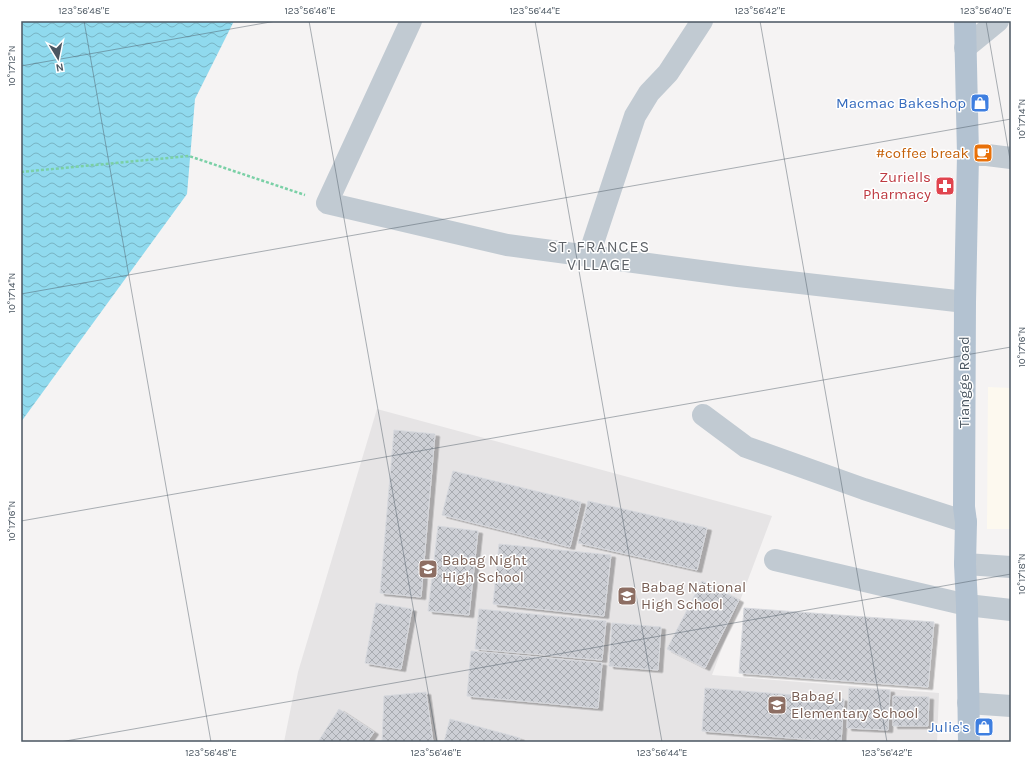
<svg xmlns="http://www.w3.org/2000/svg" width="1032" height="763" font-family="Karla,sans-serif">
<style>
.commercial{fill:#fdf9ef}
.education{fill:#e6e4e5}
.water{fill:url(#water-waves)}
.building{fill:url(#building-cross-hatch);stroke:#d7d9de;filter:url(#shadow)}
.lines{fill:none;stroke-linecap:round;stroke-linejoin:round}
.path{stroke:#7ad0a6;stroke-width:2.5;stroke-dasharray:3 2;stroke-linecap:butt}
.minor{stroke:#c1cad2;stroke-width:22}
.major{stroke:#b3c2d1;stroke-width:22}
.ticks{fill:none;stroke:#4a5661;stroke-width:1;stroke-opacity:0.45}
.labels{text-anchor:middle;stroke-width:3;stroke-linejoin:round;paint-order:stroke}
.shop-label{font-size:15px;fill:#366cbe;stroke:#fff;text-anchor:end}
.food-label{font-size:15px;fill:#c56008;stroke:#fff;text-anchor:end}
.health-label{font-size:15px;fill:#be3a42;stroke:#fff;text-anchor:end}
.street-label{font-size:15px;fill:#4a5661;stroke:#fff}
.education-label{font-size:15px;fill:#785e54;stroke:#fff;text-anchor:start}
.neighbourhood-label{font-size:16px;letter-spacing:1px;fill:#5f6368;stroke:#fff}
.neatline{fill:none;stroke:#4a5661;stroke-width:1.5}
.ticks-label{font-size:10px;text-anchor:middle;fill:#4a5661}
</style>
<defs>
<pattern id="water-waves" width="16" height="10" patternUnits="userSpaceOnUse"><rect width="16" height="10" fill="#90daee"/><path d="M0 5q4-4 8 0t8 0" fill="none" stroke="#78b4c4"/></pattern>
<pattern id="building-cross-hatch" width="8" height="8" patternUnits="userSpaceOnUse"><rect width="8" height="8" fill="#cdcfd5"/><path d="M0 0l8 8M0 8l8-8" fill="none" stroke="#a8abb0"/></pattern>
<filter id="shadow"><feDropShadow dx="4.5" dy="2.5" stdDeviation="0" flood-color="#0004"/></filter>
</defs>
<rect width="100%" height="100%" fill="#f5f3f3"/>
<path class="commercial" d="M 988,387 L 1011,388 L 1011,529 L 987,529 Z"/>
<path class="education" d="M 377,409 L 772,516 L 712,675 L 939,693 L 937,742 L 284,742 L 298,672 Z"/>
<path class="water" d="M 21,21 L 234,21 L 195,99 L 187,194 L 21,422 Z"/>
<path class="building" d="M 394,430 L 435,434 L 421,597 L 380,593 Z
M 453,471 L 581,502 L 570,547 L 442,515 Z
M 588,501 L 707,528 L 697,570 L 578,543 Z
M 438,526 L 478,531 L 469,615 L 428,611 Z
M 499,544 L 611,555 L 604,616 L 493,604 Z
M 702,581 L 739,600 L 705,668 L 667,649 Z
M 376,603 L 412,609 L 401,669 L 365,663 Z
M 744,608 L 934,622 L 928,687 L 739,673 Z
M 479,609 L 606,621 L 602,660 L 475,649 Z
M 612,623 L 661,627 L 658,670 L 609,666 Z
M 471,651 L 602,663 L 598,708 L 467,696 Z
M 705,688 L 844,699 L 841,742 L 702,731 Z
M 849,688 L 890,690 L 888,730 L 847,728 Z
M 426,692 L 433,742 L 382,742 L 384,696 Z
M 893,696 L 929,697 L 928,726 L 893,726 Z
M 339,709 L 374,732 L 367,742 L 318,742 Z
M 450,719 L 520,738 L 519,742 L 444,742 Z"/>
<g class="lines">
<path class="path" d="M 21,172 L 189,156 L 305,195"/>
<path class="minor" d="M 411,21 L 327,203 L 507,245 L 738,276 L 965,302
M 965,48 L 998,21
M 968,155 L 987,155 L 1011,158
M 589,255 L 635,116 L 649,93 L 668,73 L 702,21
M 703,415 L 746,447 L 864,489 L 966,522
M 775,560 L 967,605 L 1011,610
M 965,564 L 1011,567
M 968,703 L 1011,706"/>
<path class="major" d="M 965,21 L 968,155 L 965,302 L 964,507 L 966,522 L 965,564 L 967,605 L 969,742"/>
</g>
<path class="ticks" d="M 84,21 L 211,742M 309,21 L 437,742M 535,21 L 662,742M 760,21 L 887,742M 986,21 L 1011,165M 21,66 L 276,21M 21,294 L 1011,119M 21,521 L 1011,347M 60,742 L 1011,574"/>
<defs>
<symbol id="shop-square" viewBox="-11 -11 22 22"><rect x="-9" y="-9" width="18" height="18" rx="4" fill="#3f7fe0" stroke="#fff"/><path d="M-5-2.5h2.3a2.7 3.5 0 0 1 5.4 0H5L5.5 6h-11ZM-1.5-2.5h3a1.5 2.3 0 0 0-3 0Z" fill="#fff"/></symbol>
<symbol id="cafe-square" viewBox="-11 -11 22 22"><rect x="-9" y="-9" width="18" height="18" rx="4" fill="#e8710a" stroke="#fff"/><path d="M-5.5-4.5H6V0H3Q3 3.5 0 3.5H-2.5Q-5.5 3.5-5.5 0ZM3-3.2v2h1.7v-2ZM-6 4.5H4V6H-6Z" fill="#fff"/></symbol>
<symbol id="pharmacy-square" viewBox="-11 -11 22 22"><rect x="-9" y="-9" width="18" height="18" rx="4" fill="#e0444e" stroke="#fff"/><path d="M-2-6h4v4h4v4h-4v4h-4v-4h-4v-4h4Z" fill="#fff"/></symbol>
<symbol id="school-square" viewBox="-11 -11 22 22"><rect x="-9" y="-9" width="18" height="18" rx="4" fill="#8d6e63" stroke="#fff"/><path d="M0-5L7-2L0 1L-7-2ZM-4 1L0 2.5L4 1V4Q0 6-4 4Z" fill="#fff"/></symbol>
</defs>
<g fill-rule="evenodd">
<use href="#shop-square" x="969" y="92" width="22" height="22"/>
<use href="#cafe-square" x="972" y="142" width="22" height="22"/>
<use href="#pharmacy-square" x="934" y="175" width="22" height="22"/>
<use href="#school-square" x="417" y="558" width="22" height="22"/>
<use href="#school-square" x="616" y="585" width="22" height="22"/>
<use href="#school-square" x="766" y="694" width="22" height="22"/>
<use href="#shop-square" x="973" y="716" width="22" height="22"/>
</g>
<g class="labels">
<g class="shop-label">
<text x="966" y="108">Macmac Bakeshop</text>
<text x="970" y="732">Julie's</text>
</g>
<g class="food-label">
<text x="969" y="158">#coffee break</text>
</g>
<g class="health-label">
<text x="931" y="182">Zuriells<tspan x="931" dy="17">Pharmacy</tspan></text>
</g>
<g class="street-label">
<text transform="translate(964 382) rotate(-90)" y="5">Tiangge Road</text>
</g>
<g class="education-label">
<text x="442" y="565">Babag Night<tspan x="442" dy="17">High School</tspan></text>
<text x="641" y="592">Babag National<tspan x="641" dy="17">High School</tspan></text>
<text x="791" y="701">Babag I<tspan x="791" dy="17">Elementary School</tspan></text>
</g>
<g class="neighbourhood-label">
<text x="599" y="252">ST. FRANCES<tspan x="599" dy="18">VILLAGE</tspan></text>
</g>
</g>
<rect width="1032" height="763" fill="none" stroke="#ffffff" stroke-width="44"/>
<g transform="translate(58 58) rotate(170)" stroke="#ffffff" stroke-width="3" paint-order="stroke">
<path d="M0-3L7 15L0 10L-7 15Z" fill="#4a5661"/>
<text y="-6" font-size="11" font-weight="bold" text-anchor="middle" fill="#4a5661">N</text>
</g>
<rect x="22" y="22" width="988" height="719" class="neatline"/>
<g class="ticks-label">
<text x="84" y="14">123°56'48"E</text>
<text x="310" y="14">123°56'46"E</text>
<text x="535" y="14">123°56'44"E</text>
<text x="760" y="14">123°56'42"E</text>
<text x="986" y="14">123°56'40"E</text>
<text transform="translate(11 66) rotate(-90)" y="4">10°17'12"N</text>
<text transform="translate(1021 119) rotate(-90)" y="4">10°17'14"N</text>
<text transform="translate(11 293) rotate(-90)" y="4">10°17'14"N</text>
<text transform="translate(1021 347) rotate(-90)" y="4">10°17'16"N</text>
<text transform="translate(11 521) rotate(-90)" y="4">10°17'16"N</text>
<text transform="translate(1021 574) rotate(-90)" y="4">10°17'18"N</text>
<text x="211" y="756">123°56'48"E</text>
<text x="436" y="756">123°56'46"E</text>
<text x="662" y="756">123°56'44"E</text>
<text x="887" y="756">123°56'42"E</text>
</g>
</svg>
